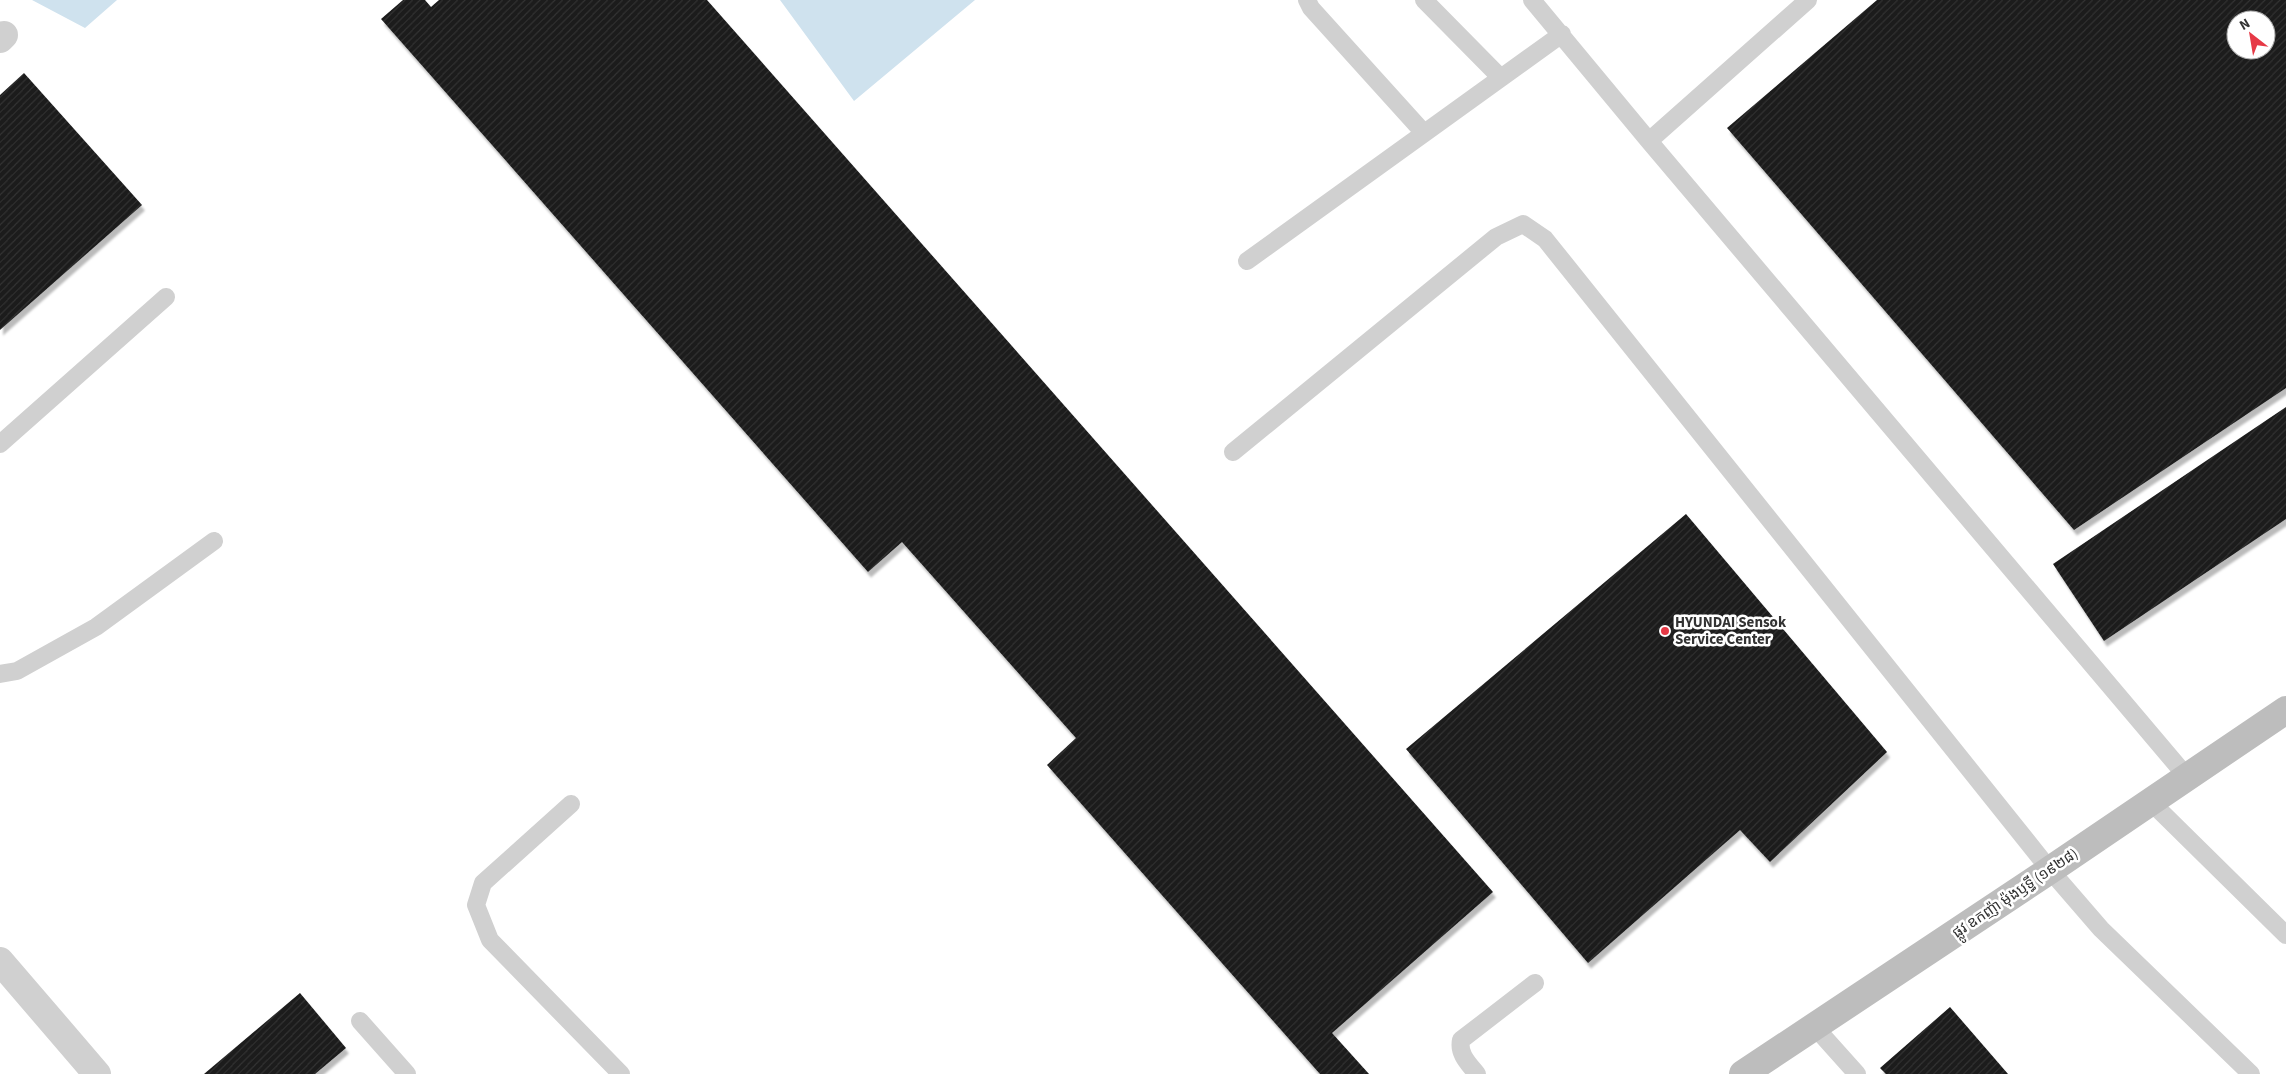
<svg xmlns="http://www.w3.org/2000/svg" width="2286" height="1074" font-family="'Source Sans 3','Noto Sans Khmer',sans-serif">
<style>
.water{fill:#cfe2ee}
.building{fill:url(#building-hatch);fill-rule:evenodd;filter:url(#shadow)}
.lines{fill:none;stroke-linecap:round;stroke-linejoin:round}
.lane{stroke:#d0d0d0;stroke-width:18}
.street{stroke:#d0d0d0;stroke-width:28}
.secondary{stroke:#bdbdbd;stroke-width:28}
.poi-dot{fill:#e63946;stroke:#fff;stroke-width:2}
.labels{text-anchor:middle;stroke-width:5;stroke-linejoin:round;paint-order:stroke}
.poi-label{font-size:15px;font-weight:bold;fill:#333;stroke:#fff;text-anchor:start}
.street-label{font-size:15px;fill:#333;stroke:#fff}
</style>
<defs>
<pattern id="building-hatch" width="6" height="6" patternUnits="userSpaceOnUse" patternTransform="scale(1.25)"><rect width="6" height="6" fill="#1a1a1a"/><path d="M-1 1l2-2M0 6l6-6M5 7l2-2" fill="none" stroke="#333"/></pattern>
<filter id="shadow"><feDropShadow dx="3" dy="5.5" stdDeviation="1" flood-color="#0004"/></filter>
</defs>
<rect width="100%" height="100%" fill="#fff"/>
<path class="water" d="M 32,0 L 117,0 L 85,28 Z
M 780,0 L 975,0 L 854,101 Z"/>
<path class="building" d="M 403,0 L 425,0 L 431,7 L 439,0 L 707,0 L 1493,892 L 1332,1033 L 1369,1074 L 1320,1074 L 1047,765 L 1076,738 L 902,542 L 868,572 L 381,19 Z
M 1877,0 L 2286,0 L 2286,388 L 2074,530 L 1727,128 ZM 2236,20 L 2266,20 L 2266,50 L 2236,50 Z
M 24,73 L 142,205 L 0,330 L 0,95 Z
M 2286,407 L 2286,519 L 2104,641 L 2053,564 Z
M 1686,514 L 1887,752 L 1770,862 L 1740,830 L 1588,963 L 1406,749 Z
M 300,993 L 346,1048 L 315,1074 L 204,1074 Z
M 1950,1007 L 2008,1074 L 1886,1074 L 1880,1068 Z"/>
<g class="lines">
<path class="lane" d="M 1307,0 L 1311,8 L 1424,133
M 1424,0 L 1501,78
M 1532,0 L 1649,141 L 2187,777
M 1649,141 L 1808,0
M 1247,261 L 1562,34
M 0,444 L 166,297
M 1233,452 L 1496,237 L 1523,224 L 1545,239 L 2050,870 L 2101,929 L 2251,1074
M 0,674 L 17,671 L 96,627 L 214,541
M 2151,802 L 2286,935
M 571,804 L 483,883 L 476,905 L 490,940 L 621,1074
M 360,1021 L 407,1074
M 1814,1026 L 1857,1074
M 1477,1074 C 1469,1064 1458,1054 1461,1040 L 1535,983"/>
<path class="street" d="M 0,39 L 4,35
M 0,961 L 97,1074"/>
<path class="secondary" d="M 1743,1074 L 2050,870 L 2286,710"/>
</g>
<circle class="poi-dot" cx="1665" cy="631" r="5"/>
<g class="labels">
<g class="poi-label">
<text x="1675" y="627">HYUNDAI Sensok<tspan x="1675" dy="17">Service Center</tspan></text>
</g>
<g class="street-label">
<text transform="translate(2015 893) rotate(-34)" y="5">ផ្លូវ ឧកញ៉ា ម៉ុងឫទ្ធី (១៩២៨)</text>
</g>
</g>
<g transform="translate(2251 35) rotate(329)"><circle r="24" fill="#ffffff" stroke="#adadad"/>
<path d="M0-4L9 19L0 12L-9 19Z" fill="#e63946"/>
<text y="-8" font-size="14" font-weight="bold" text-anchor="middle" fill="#333333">N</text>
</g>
</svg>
